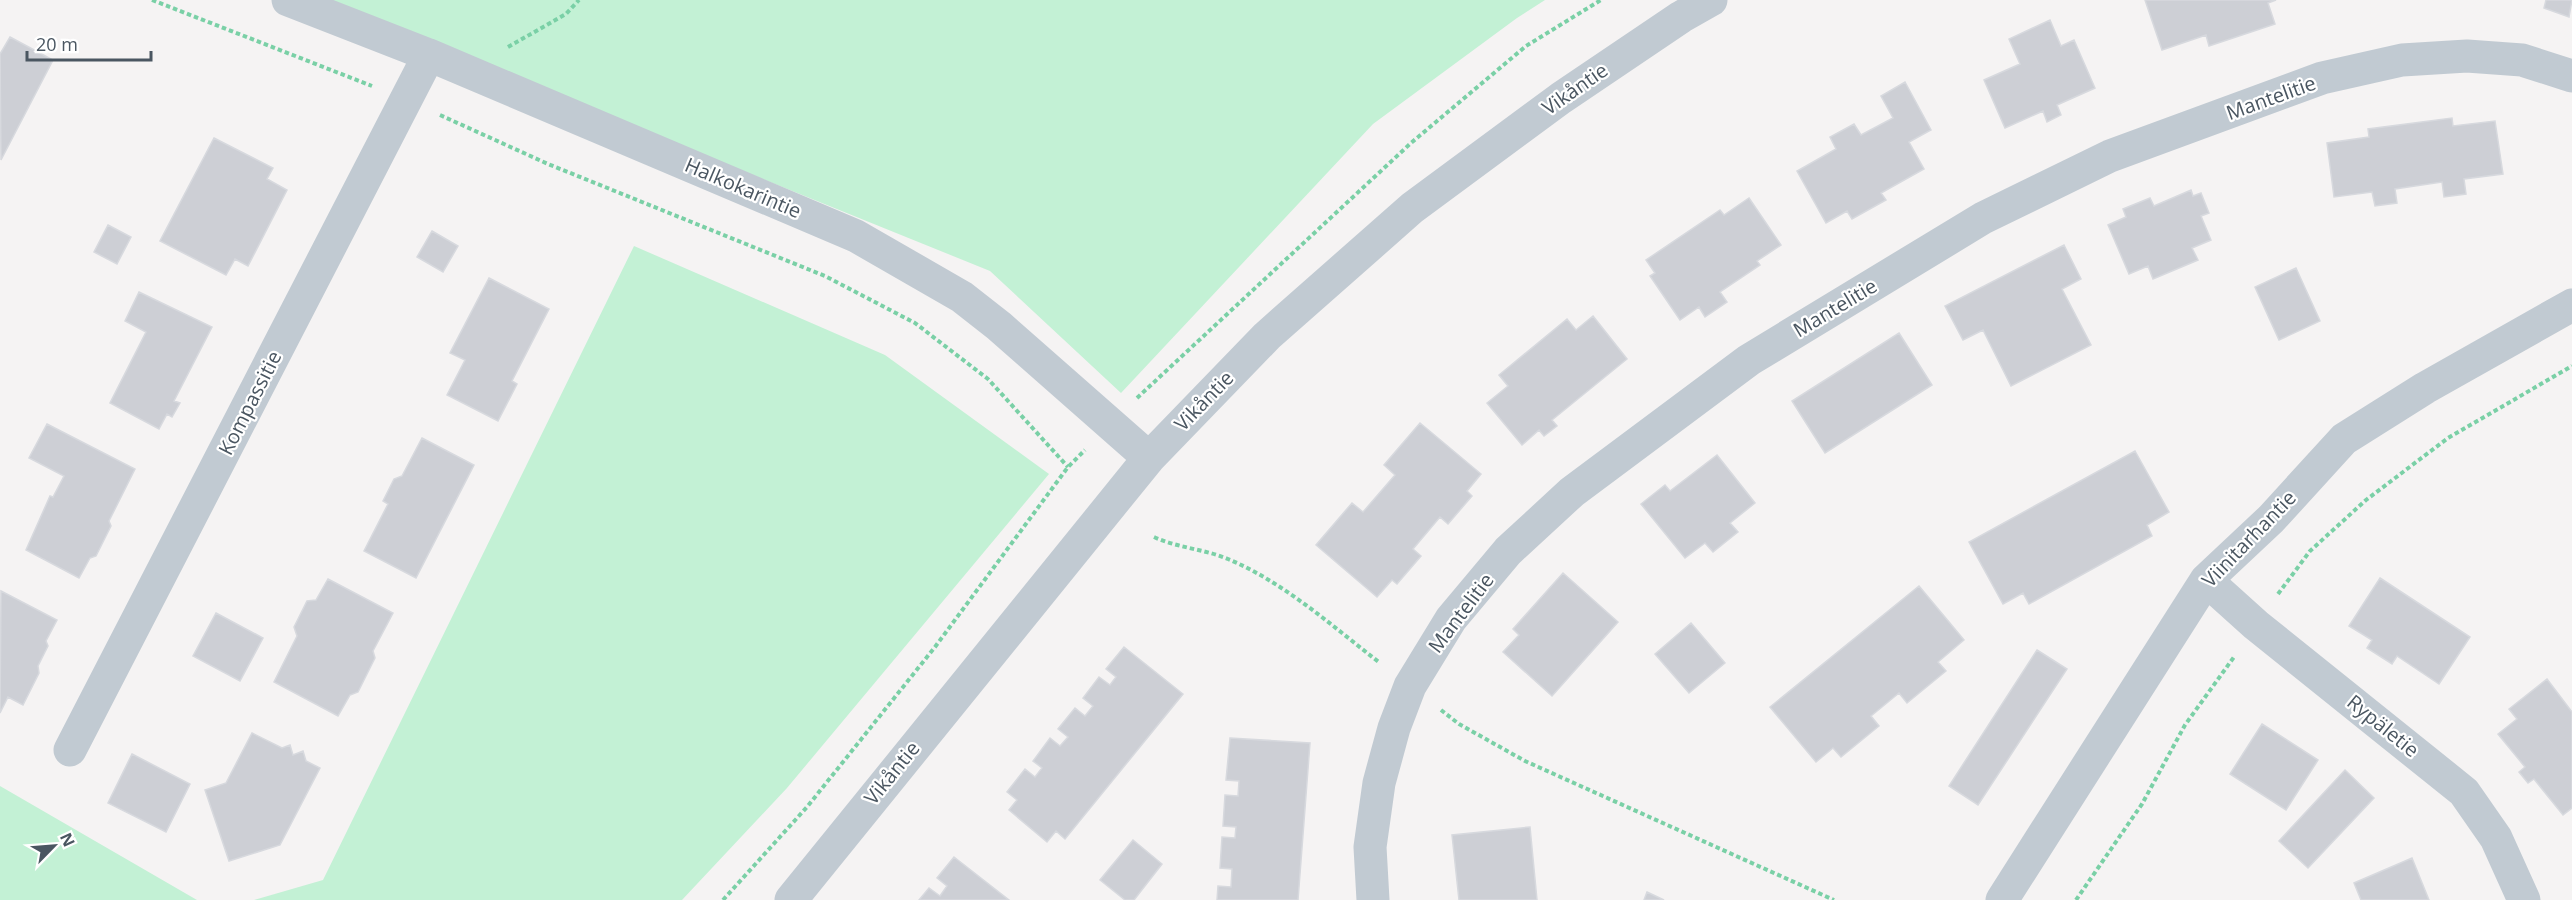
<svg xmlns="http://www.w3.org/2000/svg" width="2572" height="900" font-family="'Open Sans',sans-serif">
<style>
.green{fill:#c3f1d5}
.building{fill:#cdcfd5;stroke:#d7d9de;stroke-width:1.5}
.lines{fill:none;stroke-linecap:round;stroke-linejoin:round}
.path{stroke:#7ad0a6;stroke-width:4;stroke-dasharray:4.5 3;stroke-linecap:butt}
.minor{stroke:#c1cad2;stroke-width:33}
.labels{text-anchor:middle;stroke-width:4.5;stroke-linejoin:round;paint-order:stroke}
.street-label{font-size:20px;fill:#4a5661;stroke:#fff}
</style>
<rect width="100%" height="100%" fill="#f5f3f3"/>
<path class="green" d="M 321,0 L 1545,0 L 1517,18 L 1373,124 L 1121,393 L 990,271 Z
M 634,246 L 885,355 L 1049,474 L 787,788 L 682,900 L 254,900 L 323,880 Z
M 0,786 L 197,900 L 0,900 Z"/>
<path class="building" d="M 2145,0 L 2276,0 L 2268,3 L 2275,24 L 2209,46 L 2206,35 L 2162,50 Z
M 2546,0 L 2572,0 L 2569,17 L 2544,8 Z
M 2050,20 L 2061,46 L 2074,40 L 2095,88 L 2057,105 L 2061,115 L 2047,122 L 2043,111 L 2005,128 L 1984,80 L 2020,64 L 2009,39 Z
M 10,37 L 53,60 L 1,160 L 0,54 Z
M 1905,82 L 1931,130 L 1909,142 L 1924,169 L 1881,193 L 1886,200 L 1852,219 L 1847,211 L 1826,223 L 1797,171 L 1836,149 L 1830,137 L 1854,124 L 1861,135 L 1893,118 L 1881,96 Z
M 2452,118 L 2453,126 L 2495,121 L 2503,174 L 2464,179 L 2466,194 L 2444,197 L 2442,182 L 2395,189 L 2397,203 L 2375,206 L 2372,192 L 2334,197 L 2327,143 L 2369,137 L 2368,129 Z
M 214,138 L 273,168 L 267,179 L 287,190 L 248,266 L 235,259 L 226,275 L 160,241 Z
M 2191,190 L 2193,196 L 2201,193 L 2209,213 L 2201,216 L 2211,240 L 2192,248 L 2198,260 L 2153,279 L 2148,266 L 2129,274 L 2108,225 L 2126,217 L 2123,209 L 2150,198 L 2154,206 Z
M 1749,198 L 1781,245 L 1757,261 L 1760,265 L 1720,292 L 1727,302 L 1705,317 L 1699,307 L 1680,320 L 1650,276 L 1655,273 L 1646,260 L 1720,210 L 1724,215 Z
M 108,225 L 131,237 L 117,264 L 94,252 Z
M 432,231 L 458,246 L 443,272 L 417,257 Z
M 2064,245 L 2081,279 L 2062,289 L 2091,345 L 2011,386 L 1983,330 L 1963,340 L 1945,306 Z
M 2296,268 L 2320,321 L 2279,340 L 2255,287 Z
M 489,278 L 549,309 L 512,381 L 517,384 L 498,421 L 447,395 L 465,360 L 450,353 Z
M 139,292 L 212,327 L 174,401 L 180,403 L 172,417 L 167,414 L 159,429 L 110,403 L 146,332 L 125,321 Z
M 1593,316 L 1627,359 L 1552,420 L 1557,426 L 1544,436 L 1539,430 L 1522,445 L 1487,403 L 1508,386 L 1499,375 L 1567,319 L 1576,330 Z
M 1899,333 L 1932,385 L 1825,453 L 1792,401 Z
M 1420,423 L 1481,474 L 1467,491 L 1472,496 L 1448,524 L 1440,517 L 1413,549 L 1421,556 L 1397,584 L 1392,580 L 1377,597 L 1316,545 L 1352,503 L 1363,512 L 1395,475 L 1384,465 Z
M 47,424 L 135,469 L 109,521 L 111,526 L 96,556 L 90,558 L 79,578 L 26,550 L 50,496 L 53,497 L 64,476 L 29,458 Z
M 422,438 L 474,465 L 416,578 L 364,551 L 388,504 L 383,501 L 394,479 L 402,476 Z
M 2135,451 L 2169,512 L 2147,525 L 2152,536 L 2029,604 L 2023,593 L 2003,604 L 1969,542 Z
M 1717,455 L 1755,503 L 1730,523 L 1738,532 L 1713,552 L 1705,543 L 1685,558 L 1641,504 L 1665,485 L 1670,491 Z
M 1563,573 L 1618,622 L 1552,696 L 1503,652 L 1519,635 L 1513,629 Z
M 2380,578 L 2470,637 L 2439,684 L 2397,656 L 2392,664 L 2367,648 L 2372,640 L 2349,626 Z
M 328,579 L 393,613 L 373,651 L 375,658 L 358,692 L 350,695 L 338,716 L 274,682 L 297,636 L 294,627 L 307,601 L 316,600 Z
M 1919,586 L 1964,640 L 1938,662 L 1946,671 L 1907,703 L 1899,693 L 1871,716 L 1879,726 L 1841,757 L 1833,748 L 1816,762 L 1770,707 Z
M 1,591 L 57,620 L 46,641 L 48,646 L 38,666 L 39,673 L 23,705 L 8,697 L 0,713 Z
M 216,613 L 263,638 L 240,681 L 193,656 Z
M 1691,623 L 1725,663 L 1689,693 L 1655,654 Z
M 1124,647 L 1183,694 L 1065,839 L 1056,831 L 1047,842 L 1009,810 L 1017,800 L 1007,792 L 1025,769 L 1035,777 L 1042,768 L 1033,761 L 1050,738 L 1060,746 L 1068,737 L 1058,729 L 1075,708 L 1085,716 L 1093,706 L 1083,698 L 1099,677 L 1110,685 L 1116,677 L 1106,669 Z
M 2037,650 L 2067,669 L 1978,805 L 1949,786 Z
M 2547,679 L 2572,712 L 2572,808 L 2563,815 L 2534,779 L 2528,783 L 2519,772 L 2525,767 L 2498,734 L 2517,719 L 2509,709 Z
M 2262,724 L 2318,760 L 2286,810 L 2230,774 Z
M 252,733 L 282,748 L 290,745 L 293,755 L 303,751 L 306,761 L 320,768 L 280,845 L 229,861 L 205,790 L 226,783 Z
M 1230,738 L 1310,743 L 1298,900 L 1217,900 L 1218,886 L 1231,887 L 1232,869 L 1220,868 L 1222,837 L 1235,838 L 1236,827 L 1223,826 L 1225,795 L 1238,796 L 1239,781 L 1226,780 Z
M 132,754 L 190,784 L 166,832 L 108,803 Z
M 2345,770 L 2374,798 L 2308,868 L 2279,841 Z
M 1530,827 L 1537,900 L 1459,900 L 1452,835 Z
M 1133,840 L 1162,864 L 1134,900 L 1125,900 L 1100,880 Z
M 954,857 L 1009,900 L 919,900 L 929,888 L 940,896 L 947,886 L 937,878 Z
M 2412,858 L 2429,900 L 2361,900 L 2354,883 Z
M 1647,892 L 1664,900 L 1644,900 Z"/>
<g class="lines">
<path class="path" d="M 152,0 L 372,86
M 508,47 L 566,14 L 579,0
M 440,115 L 548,164 L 825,276 L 915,323 L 988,379 L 1068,467
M 1137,398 L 1411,143 L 1526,46 L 1601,0
M 1154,537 C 1178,548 1204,549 1228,559 C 1285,583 1332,626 1380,663
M 2278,594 L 2310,551 L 2366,500 L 2448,438 L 2572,366
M 1441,710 L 1459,724 L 1525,761 L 1834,900
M 723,900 L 807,807 L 935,647 L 1068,467 L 1085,450
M 2076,900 L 2142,804 L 2185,725 L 2234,657"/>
<path class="minor" d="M 288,0 L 429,55 L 856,236 L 962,297 L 999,326 L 1149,458
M 2206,580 L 2256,625 L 2464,792 L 2496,838 L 2524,900
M 70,750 L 429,55
M 791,900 L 1149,458 L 1267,336 L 1412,208 L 1561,98 L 1681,17 L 1711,0
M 1373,900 L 1370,847 L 1379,783 L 1394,728 L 1410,686 L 1451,619 L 1508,551 L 1572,492 L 1749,360 L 1983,218 L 2110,156 L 2322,78 L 2402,60 L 2467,56 L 2522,60 L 2572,76
M 2002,900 L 2206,580 L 2271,519 L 2344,439 L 2425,388 L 2572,305"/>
</g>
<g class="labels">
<g class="street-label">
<text transform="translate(1575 89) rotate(-35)" y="7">Vikåntie</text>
<text transform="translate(2271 98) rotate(-20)" y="7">Mantelitie</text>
<text transform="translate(743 188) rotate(23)" y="7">Halkokarintie</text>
<text transform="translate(1835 308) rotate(-31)" y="7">Mantelitie</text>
<text transform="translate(1204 401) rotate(-46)" y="7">Vikåntie</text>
<text transform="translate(250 403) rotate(-63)" y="7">Kompassitie</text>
<text transform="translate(2249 539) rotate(-46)" y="7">Viinitarhantie</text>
<text transform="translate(1461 613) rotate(-53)" y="7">Mantelitie</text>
<text transform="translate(2383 726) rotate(39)" y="7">Rypäletie</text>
<text transform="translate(892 773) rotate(-51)" y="7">Vikåntie</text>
</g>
</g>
<g transform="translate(54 846) rotate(65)" stroke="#ffffff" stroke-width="4.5" paint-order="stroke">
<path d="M0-4.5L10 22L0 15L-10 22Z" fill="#4a5661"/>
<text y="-9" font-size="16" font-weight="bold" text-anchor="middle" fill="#4a5661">N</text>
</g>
<path d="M27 51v9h124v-9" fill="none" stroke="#4a5661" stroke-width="3"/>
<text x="36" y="51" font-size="18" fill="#4a5661" stroke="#ffffff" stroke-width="4.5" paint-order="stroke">20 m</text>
</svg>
